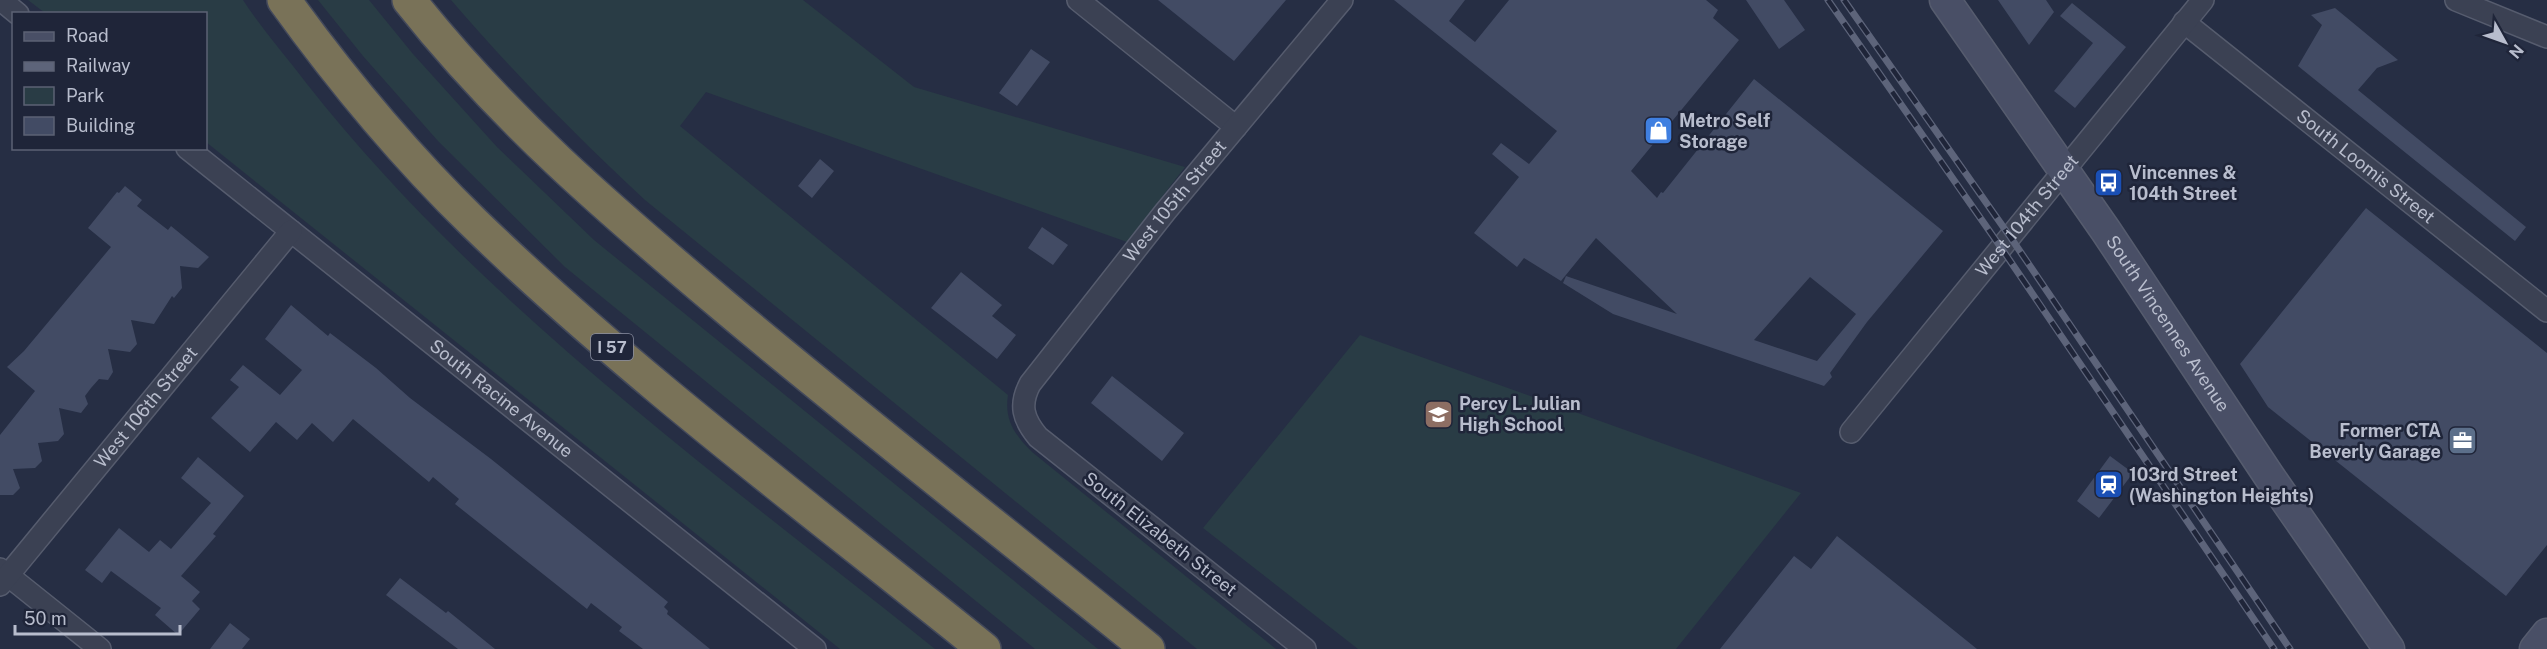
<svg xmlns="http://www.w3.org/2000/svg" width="2547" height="649" font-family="'Public Sans',sans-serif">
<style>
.green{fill:#293c45}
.building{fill:#424b64;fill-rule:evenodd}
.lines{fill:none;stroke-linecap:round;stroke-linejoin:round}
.minor-casing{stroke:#565c6e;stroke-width:24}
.secondary-casing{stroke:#565c6e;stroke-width:33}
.motorway-casing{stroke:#43495b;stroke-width:36}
.minor{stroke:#3b4153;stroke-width:21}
.secondary{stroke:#494f66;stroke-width:30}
.motorway{stroke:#797258;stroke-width:33}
.rail-casing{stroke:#5d647a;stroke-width:7}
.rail{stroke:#1f2539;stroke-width:4.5;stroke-dasharray:14;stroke-linecap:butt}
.labels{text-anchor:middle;stroke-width:5;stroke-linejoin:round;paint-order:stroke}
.shield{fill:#1f2539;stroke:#8a8fa1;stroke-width:1.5}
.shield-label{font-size:16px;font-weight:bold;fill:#b8bdcd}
.poi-label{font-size:18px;font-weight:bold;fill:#b8bdcd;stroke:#1f2539;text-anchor:start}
.street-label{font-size:18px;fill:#b8bdcd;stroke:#1f2539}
</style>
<rect width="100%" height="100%" fill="#262e44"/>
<path class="green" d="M 28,0 L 243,0 C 262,29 286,56 307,84 C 482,306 716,473 935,649 L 840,649 L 206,142 L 206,14 L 45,13 Z
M 318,0 L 369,0 L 413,54 L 497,147 L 594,240 L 1098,649 L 1035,649 L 565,267 L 438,141 L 363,56 Z
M 451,0 L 803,0 L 914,87 L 1185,167 L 1127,242 L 706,92 L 680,126 L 1008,395 C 1004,420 1015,435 1032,452 L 1276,649 L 1197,649 L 645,200 C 576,136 512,71 451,0 Z
M 1360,335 L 1801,493 L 1676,649 L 1358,649 L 1203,528 Z"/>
<path class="building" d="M 1158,0 L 1286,0 L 1234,61 Z
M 1394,0 L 1465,0 L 1449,21 L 1475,42 L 1509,0 L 1706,0 L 1718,10 L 1713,18 L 1739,40 L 1631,171 L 1657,198 L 1661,192 L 1663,193 L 1754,79 L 1943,231 L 1867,322 L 1830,373 L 1832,377 L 1824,386 L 1613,314 L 1563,283 L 1566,276 L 1677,314 L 1596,238 L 1561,281 L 1524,258 L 1517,267 L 1474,233 L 1519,177 L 1492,154 L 1501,143 L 1529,164 L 1557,131 ZM 1810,277 L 1856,314 L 1817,361 L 1754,340 Z
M 1746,0 L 1784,0 L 1805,30 L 1779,49 Z
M 1998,0 L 2046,0 L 2054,12 L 2029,45 Z
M 2072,3 L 2126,47 L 2075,108 L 2054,91 L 2093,43 L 2060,16 Z
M 2335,8 L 2398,60 L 2377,68 L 2358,90 L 2526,227 L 2515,241 L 2298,66 L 2322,25 L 2311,15 Z
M 1031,49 L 1050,62 L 1017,106 L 999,93 Z
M 820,159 L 834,171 L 812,198 L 798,186 Z
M 125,186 L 142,200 L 137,206 L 168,230 L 171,226 L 209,257 L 198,268 L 180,266 L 182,288 L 174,298 L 172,296 L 154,324 L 131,320 L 137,344 L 130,352 L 108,349 L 113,372 L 108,380 L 99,379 L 91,388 L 85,396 L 88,404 L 81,413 L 59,408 L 64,434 L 58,441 L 38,443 L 42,461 L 35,468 L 13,469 L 20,488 L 13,495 L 0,495 L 0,435 L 35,391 L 7,367 L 24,351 L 111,247 L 88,228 L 117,192 L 119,193 Z
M 2366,208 L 2547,353 L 2547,545 L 2506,596 L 2268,407 L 2240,364 Z
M 1042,227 L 1068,245 L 1053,265 L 1028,248 Z
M 961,272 L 1002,305 L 992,316 L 1016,335 L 997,359 L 931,308 Z
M 291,305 L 328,336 L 330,333 L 376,368 L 410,398 L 491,459 L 636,576 L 668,602 L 664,607 L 668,611 L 667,614 L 710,649 L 643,649 L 619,631 L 622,627 L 591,603 L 587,609 L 455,504 L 459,499 L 433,477 L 429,482 L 353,419 L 333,442 L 312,423 L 297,440 L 276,422 L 250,452 L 211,418 L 239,387 L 230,380 L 243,365 L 280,395 L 302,370 L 265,339 Z
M 1112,376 L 1184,433 L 1162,461 L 1091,403 Z
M 2110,456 L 2133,473 L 2099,518 L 2077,501 Z
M 198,457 L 244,496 L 213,534 L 216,536 L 181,576 L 200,592 L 192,601 L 200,609 L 178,635 L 155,615 L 161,608 L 111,571 L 102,583 L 85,570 L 119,528 L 149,552 L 160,540 L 171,549 L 211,503 L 181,478 Z
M 1837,536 L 1977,649 L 1720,649 L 1794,556 L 1811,569 Z
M 400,578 L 446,613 L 448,611 L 495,649 L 458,649 L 386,595 Z
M 230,623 L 250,639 L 242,649 L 210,649 Z"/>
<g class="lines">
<defs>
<g id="minor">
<path d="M 1,0 L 18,14"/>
<path d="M 1078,0 L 1236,127"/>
<path d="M 2456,0 L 2547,37"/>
<path id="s1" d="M 2184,22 L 2547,311"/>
<path id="s2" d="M 187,148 L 815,649"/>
<path id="s3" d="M 1851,432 L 2203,0"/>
<path d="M 0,569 L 100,649"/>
<path id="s4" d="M 0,585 L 291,231"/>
<path id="s5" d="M 1305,649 L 1038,437 C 1023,419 1019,405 1030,384 L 1165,212 L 1342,0"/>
</g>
<g id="secondary">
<path id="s6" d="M 1945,0 L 2106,231 L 2269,476 L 2389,649"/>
<path d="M 2535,649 L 2547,634"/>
</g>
<path id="motorway" d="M 284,0 C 341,79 404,155 474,223 C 633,377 812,510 984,649
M 409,0 C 503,119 610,210 725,307 C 863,423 1007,535 1148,649"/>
</defs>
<use href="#minor" class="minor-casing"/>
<use href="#secondary" class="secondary-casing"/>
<use href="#motorway" class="motorway-casing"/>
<use href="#minor" class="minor"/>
<use href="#secondary" class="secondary"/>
<use href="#motorway" class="motorway"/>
<defs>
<path id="rail" d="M 1828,0 L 2002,249 L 2274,649
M 1844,0 L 2011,238 L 2290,649"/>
</defs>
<use href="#rail" class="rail-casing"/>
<use href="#rail" class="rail"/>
</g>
<defs>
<symbol id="shop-square" viewBox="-11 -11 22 22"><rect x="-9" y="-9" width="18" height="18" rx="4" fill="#3f7fe0" stroke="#1f2539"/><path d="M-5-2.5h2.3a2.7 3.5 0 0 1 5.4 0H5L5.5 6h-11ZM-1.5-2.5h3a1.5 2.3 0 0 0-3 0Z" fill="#fff"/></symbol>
<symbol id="bus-square" viewBox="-11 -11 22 22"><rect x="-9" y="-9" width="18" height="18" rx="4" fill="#1a4fb4" stroke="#1f2539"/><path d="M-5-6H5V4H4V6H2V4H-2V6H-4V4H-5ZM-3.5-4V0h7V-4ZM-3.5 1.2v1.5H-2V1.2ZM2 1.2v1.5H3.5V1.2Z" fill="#fff"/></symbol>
<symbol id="school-square" viewBox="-11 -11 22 22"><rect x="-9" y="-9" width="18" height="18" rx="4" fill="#8d6e63" stroke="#1f2539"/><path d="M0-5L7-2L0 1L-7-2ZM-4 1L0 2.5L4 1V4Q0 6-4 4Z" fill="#fff"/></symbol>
<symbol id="office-square" viewBox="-11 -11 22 22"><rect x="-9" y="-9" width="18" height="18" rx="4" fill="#5c6f8a" stroke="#1f2539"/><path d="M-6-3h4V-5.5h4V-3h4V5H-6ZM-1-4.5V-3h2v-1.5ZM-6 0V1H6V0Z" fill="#fff"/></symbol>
<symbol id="station-square" viewBox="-11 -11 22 22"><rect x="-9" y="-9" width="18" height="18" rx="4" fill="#1a4fb4" stroke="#1f2539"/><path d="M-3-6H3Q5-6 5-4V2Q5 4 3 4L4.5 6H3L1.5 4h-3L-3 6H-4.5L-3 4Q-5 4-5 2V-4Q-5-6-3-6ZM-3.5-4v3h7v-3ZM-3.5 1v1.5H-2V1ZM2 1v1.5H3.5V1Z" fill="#fff"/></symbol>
</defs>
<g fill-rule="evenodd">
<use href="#shop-square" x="1642" y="114" width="33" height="33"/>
<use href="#bus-square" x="2092" y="166" width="33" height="33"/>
<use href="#school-square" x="1422" y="398" width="33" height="33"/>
<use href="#office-square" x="2446" y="424" width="33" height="33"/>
<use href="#station-square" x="2092" y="468" width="33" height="33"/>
</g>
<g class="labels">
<rect class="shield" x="591" y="334" width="42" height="26" rx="4.5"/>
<g class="shield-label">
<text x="612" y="353">I 57</text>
</g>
<g class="poi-label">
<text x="1679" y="127">Metro Self<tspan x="1679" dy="21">Storage</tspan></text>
<text x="2129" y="179">Vincennes &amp;<tspan x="2129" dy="21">104th Street</tspan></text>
<text x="1459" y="410">Percy L. Julian<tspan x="1459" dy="21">High School</tspan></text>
<text x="2441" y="437" text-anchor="end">Former CTA<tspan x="2441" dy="21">Beverly Garage</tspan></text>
<text x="2129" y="481">103rd Street<tspan x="2129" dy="21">(Washington Heights)</tspan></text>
</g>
<g class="street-label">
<text dy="6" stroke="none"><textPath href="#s1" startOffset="232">South Loomis Street</textPath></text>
<text dy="6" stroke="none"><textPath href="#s5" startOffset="632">West 105th Street</textPath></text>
<text dy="6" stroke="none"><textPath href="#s3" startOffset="279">West 104th Street</textPath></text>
<text dy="6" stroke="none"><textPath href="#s6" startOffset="393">South Vincennes Avenue</textPath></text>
<text dy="6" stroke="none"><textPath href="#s2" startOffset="402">South Racine Avenue</textPath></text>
<text dy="6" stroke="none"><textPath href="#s4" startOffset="230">West 106th Street</textPath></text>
<text transform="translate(1160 534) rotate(38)" y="6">South Elizabeth Street</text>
</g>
</g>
<rect x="12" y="12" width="195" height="138" fill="#1f2539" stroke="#5c6274" stroke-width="1.5"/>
<rect x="24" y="32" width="30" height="9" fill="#494f66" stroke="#5c6274" stroke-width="1.5"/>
<text x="66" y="42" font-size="18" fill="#b8bdcd">Road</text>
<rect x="24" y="62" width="30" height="9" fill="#5d647a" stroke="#5c6274" stroke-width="1.5"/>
<text x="66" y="72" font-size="18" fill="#b8bdcd">Railway</text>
<rect x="24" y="87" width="30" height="18" fill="#293c45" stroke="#5c6274" stroke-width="1.5"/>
<text x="66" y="102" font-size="18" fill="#b8bdcd">Park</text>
<rect x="24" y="117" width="30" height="18" fill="#424b64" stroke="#5c6274" stroke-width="1.5"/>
<text x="66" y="132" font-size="18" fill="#b8bdcd">Building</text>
<g transform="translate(2505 42) rotate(130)" stroke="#1f2539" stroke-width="4.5" paint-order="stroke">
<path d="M0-4.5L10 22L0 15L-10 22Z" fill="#b8bdcd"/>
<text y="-9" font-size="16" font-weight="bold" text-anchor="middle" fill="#b8bdcd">N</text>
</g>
<path d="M15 625v9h165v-9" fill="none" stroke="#b8bdcd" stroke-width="3"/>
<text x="24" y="625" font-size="18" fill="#b8bdcd" stroke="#1f2539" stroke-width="4.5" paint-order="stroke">50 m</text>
</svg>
